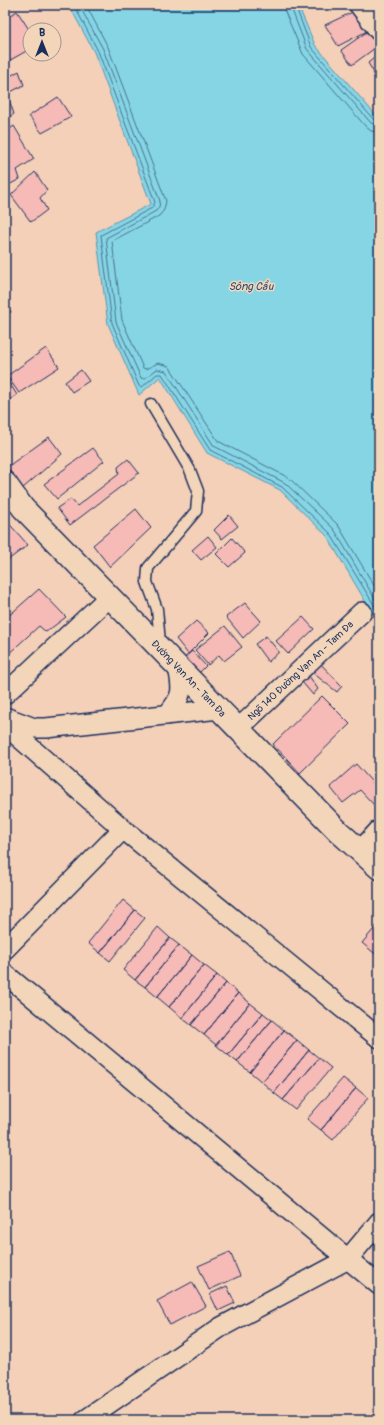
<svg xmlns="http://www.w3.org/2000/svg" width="384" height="1425" font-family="Pangolin,sans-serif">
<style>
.water{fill:#86d5e4;stroke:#5b93ae}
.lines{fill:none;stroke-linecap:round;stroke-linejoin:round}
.shore{stroke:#467194;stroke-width:1}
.building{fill:#f6bab7;stroke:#1b2f5e}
.lane-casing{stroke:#1b2f5e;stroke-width:13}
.street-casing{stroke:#1b2f5e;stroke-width:22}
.secondary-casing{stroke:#1b2f5e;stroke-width:25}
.lane{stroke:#f3d6ba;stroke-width:10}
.street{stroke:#f3d6ba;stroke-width:19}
.secondary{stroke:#f3d6ba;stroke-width:22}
.labels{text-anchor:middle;stroke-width:3;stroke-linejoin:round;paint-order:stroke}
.street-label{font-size:10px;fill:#1b2f5e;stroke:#f3d6ba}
.water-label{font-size:11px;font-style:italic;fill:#2b4872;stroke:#f3d6ba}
</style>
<rect width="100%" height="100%" fill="#f4d0b9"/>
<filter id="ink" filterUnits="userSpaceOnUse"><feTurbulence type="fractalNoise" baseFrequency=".025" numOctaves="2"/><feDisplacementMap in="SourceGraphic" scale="8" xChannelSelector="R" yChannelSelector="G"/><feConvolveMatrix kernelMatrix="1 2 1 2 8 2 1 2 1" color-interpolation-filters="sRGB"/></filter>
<g filter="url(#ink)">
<path class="water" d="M 69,5 L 298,5 L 315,45 L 379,119 L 379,619 L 371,611 L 327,536 L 280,490 L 207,453 L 160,377 L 139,395 L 108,324 L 96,232 L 151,204 L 94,52 Z"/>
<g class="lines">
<path class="shore" d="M 74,5 L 98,51 L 155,202 L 152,208 L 101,235 L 112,323 L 139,386 L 142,387 L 157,374 L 162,374 L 210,450 L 282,487 L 330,533 L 379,613
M 79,5 L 103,49 L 160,201 L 159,207 L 156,211 L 106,238 L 116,322 L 141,378 L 144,379 L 157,369 L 166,371 L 214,446 L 285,483 L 334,529 L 379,606
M 86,5 L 108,47 L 166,201 L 164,210 L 159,216 L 112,241 L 122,320 L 143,368 L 146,369 L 158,363 L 169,366 L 218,441 L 289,478 L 338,525 L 379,594
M 284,5 L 285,12 L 303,54 L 366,127 L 371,131 L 379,132
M 290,5 L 307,49 L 371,123 L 379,126
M 295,5 L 311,47 L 374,120 L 379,121"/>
</g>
<path class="building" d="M 361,8 L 373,28 L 338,46 L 325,25 Z
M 17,11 L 30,31 L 30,49 L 5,63 L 5,19 Z
M 371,29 L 379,39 L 379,45 L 352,65 L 341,50 Z
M 379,54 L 379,81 L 368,63 Z
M 19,71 L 24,85 L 7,94 L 14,114 L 5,120 L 5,79 Z
M 58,97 L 71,117 L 42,133 L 29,116 Z
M 14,126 L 34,159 L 17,170 L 20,179 L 5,187 L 5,132 Z
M 35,172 L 47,190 L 40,198 L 47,210 L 31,222 L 11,195 Z
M 5,303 L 11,312 L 5,316 Z
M 46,348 L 59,367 L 19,393 L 7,376 Z
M 81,370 L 89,381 L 72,392 L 65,382 Z
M 5,376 L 17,395 L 5,403 Z
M 49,437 L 62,454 L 22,489 L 7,467 Z
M 93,448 L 104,461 L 57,499 L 44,484 Z
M 128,459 L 139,473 L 70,525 L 57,508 L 71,499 L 77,506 L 119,474 L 118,467 Z
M 136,509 L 151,528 L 110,567 L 93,545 Z
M 229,515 L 238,526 L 222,539 L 214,530 Z
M 5,519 L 28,545 L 8,560 L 5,556 Z
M 208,536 L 217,547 L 201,560 L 192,550 Z
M 232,538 L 245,553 L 229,567 L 216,554 Z
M 39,589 L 66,617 L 46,632 L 39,626 L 5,657 L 5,619 Z
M 245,603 L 261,621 L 243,638 L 226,617 Z
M 303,617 L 314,629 L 288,654 L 276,641 Z
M 196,621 L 209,633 L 188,654 L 176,639 Z
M 225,626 L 242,647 L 224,661 L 219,655 L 208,665 L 195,650 Z
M 266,636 L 279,652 L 268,662 L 255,644 Z
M 192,651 L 206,666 L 196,676 L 181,661 Z
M 316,659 L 342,686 L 337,692 L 313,673 L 309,676 L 318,689 L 313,695 L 297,676 Z
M 322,696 L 350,724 L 300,773 L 273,744 Z
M 356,764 L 379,790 L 379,802 L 374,805 L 360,790 L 343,803 L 330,787 Z
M 123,900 L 135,910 L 100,953 L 88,943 Z
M 135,910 L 145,918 L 110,961 L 100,953 Z
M 379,923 L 379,957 L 362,943 Z
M 158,927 L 170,938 L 135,980 L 123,970 Z
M 170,938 L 179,945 L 145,987 L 135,980 Z
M 179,945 L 192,955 L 157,997 L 145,987 Z
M 192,955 L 204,965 L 169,1007 L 157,997 Z
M 204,965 L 217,975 L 182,1018 L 169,1007 Z
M 217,975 L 226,983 L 191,1025 L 182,1018 Z
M 226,983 L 238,993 L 204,1035 L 191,1025 Z
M 238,993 L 250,1003 L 216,1045 L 204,1035 Z
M 250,1003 L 263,1013 L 228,1055 L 216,1045 Z
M 263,1013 L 272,1020 L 237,1062 L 228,1055 Z
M 272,1020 L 284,1030 L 250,1072 L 237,1062 Z
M 284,1030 L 297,1040 L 262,1082 L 250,1072 Z
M 297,1040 L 309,1050 L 274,1093 L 262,1082 Z
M 309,1050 L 319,1058 L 283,1100 L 274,1093 Z
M 319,1058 L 331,1068 L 296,1110 L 283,1100 Z
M 343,1078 L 356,1088 L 321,1130 L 307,1119 Z
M 356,1088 L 368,1098 L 333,1140 L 321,1130 Z
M 230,1252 L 240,1276 L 209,1290 L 198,1266 Z
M 192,1282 L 206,1306 L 170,1325 L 157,1301 Z
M 227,1286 L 235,1303 L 218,1311 L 210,1294 Z"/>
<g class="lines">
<defs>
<path id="lane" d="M 151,404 L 190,470 L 198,491 L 196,511 L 148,568 L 147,582 L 157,609 L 160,643"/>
<path id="street" d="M 359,5 L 379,31
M 5,694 L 109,597
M 167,715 C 183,696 183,691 178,667
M 5,717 L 34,728 L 46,728 L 219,709
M 5,725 L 123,829 L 379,1038
M 238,729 L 362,612
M 360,851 L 379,830
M 5,949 L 123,829
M 5,974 L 379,1285
M 85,1420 L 221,1327 L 348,1259 L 379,1222"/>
<path id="secondary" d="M 5,483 L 23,508 L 338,831 L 379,868"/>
</defs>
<use href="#lane" class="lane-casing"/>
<use href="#street" class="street-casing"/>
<use href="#secondary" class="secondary-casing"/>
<use href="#lane" class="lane"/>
<use href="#street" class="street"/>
<use href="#secondary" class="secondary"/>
</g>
</g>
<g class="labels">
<g class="street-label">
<text transform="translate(300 670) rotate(-43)" y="4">Ngõ 140 Đường Vạn An - Tam Đa</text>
<text transform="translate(189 678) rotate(46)" y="4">Đường Vạn An - Tam Đa</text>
</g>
<g class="water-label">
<text x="251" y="290">Sông Cầu</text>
</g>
</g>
<rect width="384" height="1425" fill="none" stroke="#f3d6ba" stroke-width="20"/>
<rect x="10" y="10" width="364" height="1405" fill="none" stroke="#1b2f5e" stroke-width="1.5" filter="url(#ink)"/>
<g transform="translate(42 42)"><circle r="19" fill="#f3d6ba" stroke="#9d9395"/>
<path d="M0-3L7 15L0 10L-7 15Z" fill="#1b2f5e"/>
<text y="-6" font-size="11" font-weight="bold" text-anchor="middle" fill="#1b2f5e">B</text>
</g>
</svg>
